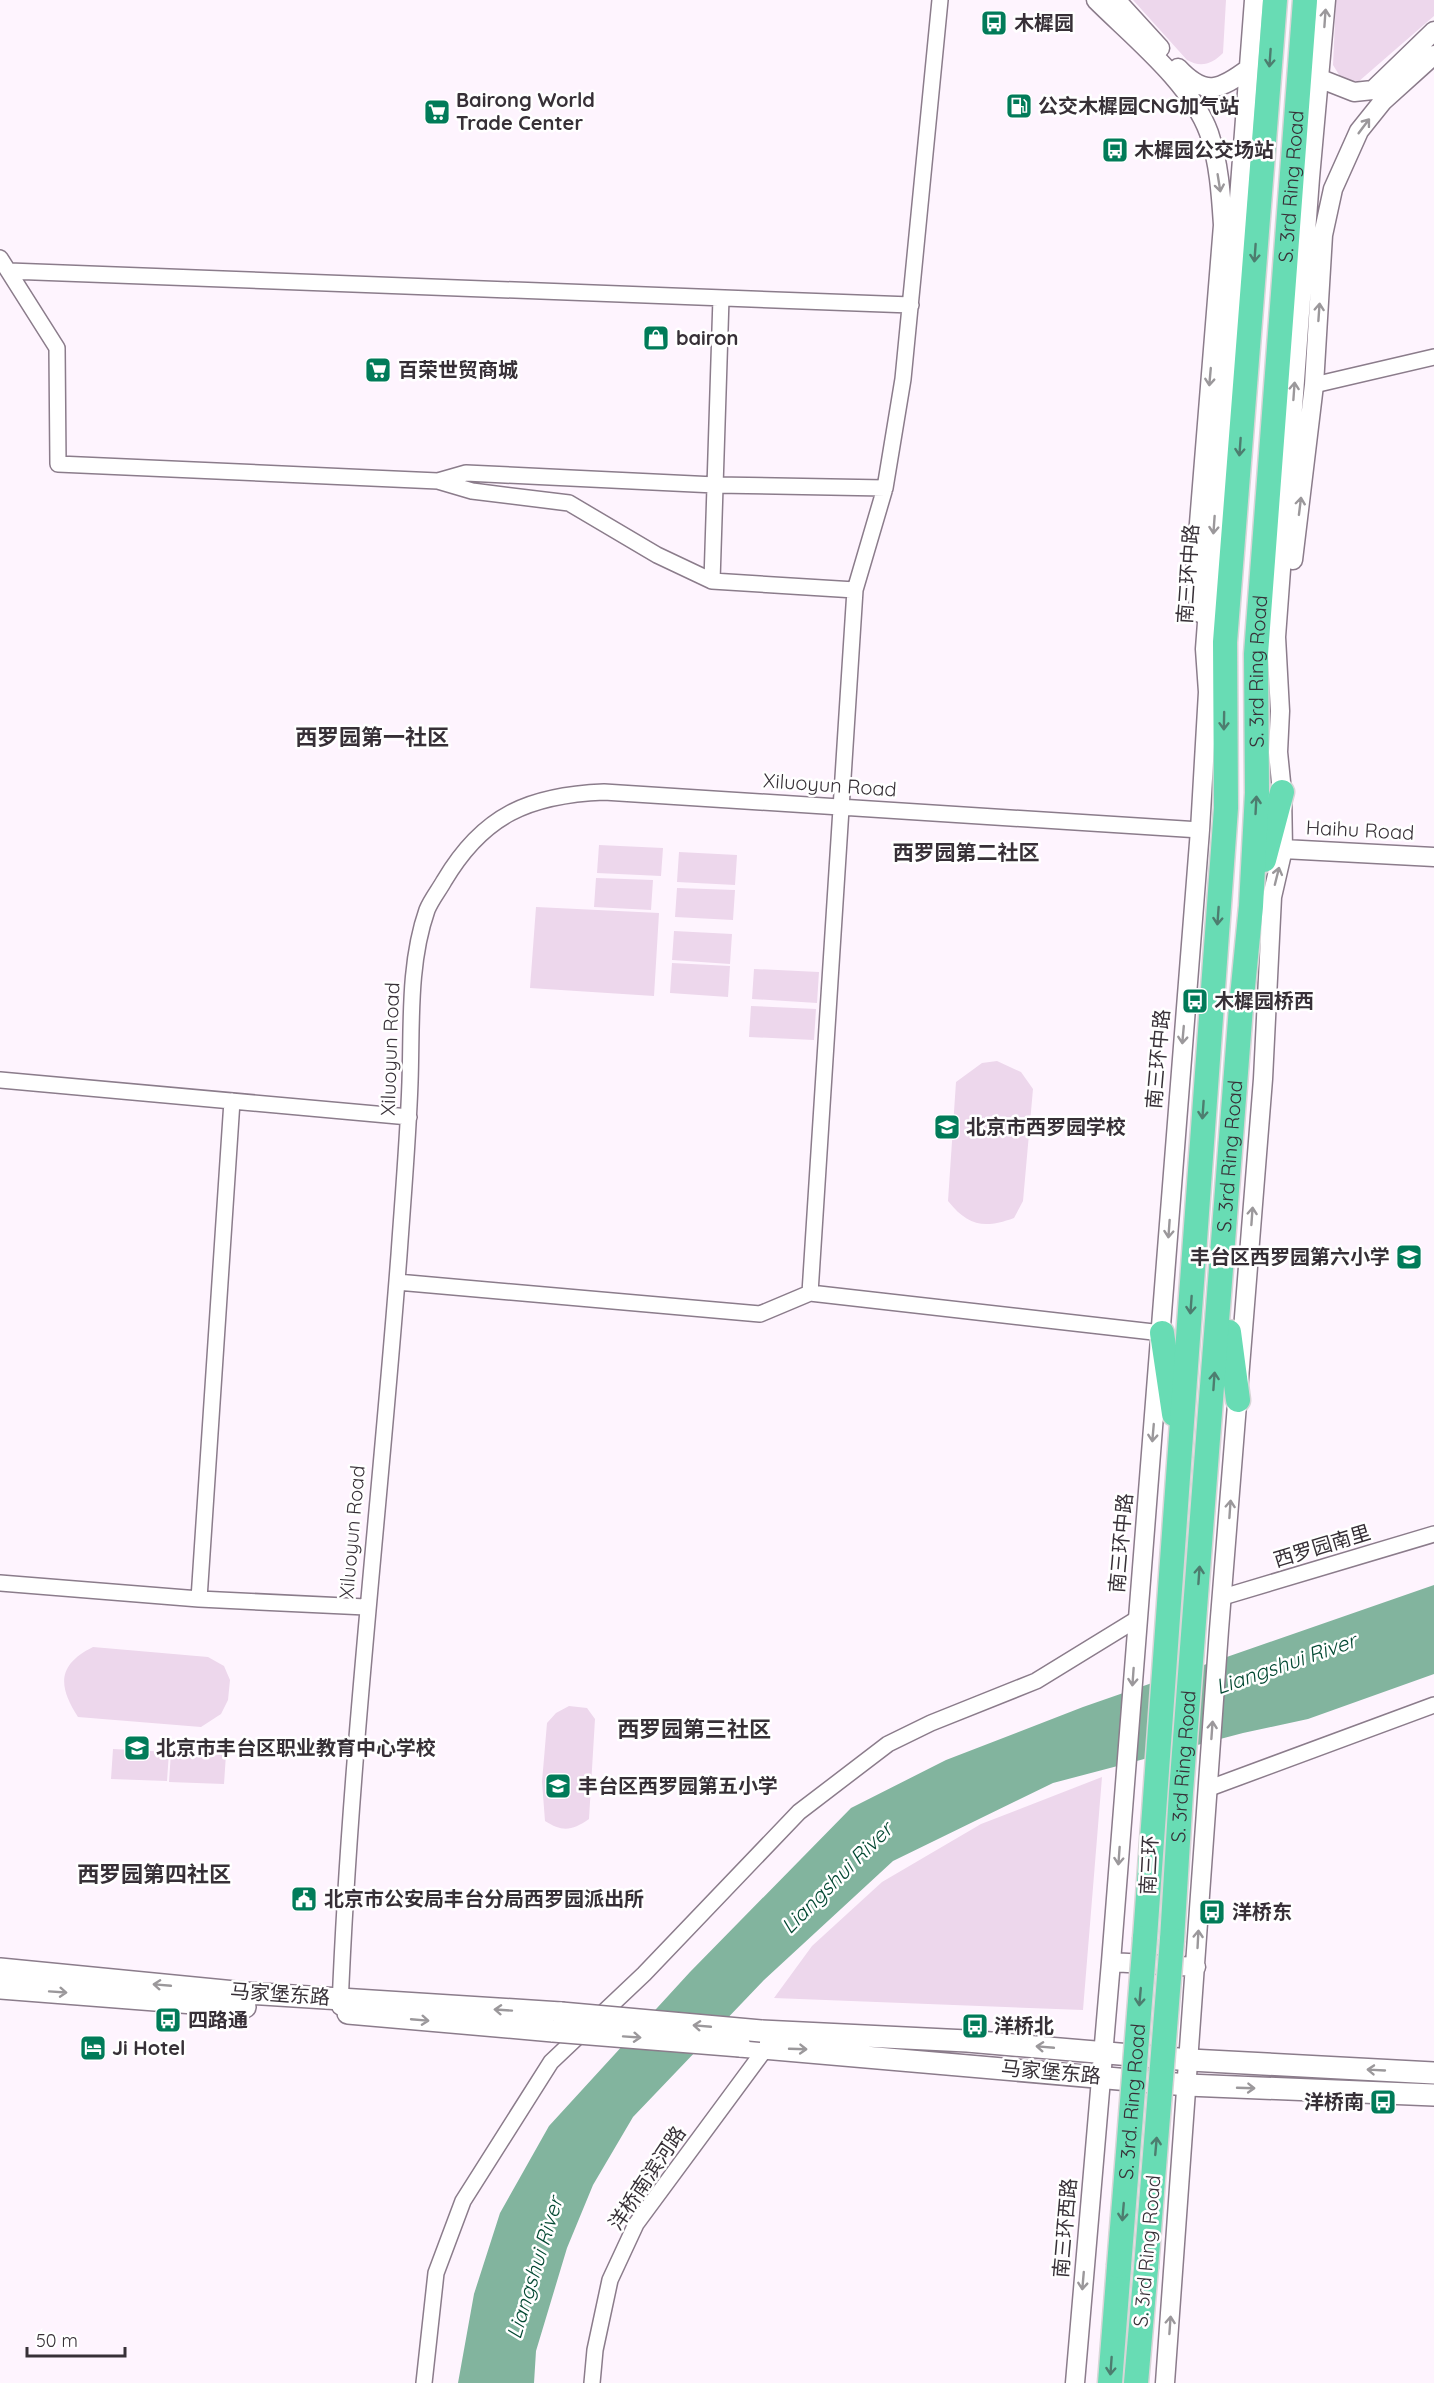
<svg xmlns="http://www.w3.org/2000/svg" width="1434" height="2383" font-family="Quicksand,'Noto Sans SC',sans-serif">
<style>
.green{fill:#edd7ec}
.water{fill:#82b49e}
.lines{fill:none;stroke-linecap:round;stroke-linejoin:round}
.minor-casing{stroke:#8b7c8b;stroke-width:18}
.tertiary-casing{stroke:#8b7c8b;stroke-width:21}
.secondary-casing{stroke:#8b7c8b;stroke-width:24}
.trunk-casing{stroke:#d7d6d7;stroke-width:27}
.minor{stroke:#fff;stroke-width:15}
.tertiary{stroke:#fff;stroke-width:18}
.secondary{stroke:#fff;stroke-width:21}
.trunk{stroke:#68dcb4;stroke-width:24}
.secondary-bridge-casing{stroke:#8b7c8b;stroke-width:24;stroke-linecap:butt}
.trunk-bridge-casing{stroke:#d7d6d7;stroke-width:27;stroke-linecap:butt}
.secondary-bridge{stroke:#fff;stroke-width:21}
.trunk-bridge{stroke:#68dcb4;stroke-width:24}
.oneway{stroke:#9b989b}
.oneway2{stroke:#4d7d6f}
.labels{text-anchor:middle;stroke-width:5;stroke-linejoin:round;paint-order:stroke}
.poi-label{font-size:20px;font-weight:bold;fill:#373037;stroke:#fff;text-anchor:start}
.street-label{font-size:20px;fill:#373037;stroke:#fff}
.neighbourhood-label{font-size:21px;font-weight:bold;fill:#373037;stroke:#fff}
.water-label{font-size:21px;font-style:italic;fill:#044933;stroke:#fff}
.quarter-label{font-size:22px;font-weight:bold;fill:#373037;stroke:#fff}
</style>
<rect width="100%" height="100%" fill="#fef4fe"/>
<path class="green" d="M 1133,0 L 1226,0 L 1223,53 C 1212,64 1201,68 1187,60 Z
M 1336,0 L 1434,0 L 1434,16 L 1358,82 L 1341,78 L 1333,65 Z
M 599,845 L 663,848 L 661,876 L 597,873 Z
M 679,852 L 737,855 L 735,885 L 677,882 Z
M 596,878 L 653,880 L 651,910 L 594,907 Z
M 677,888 L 735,890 L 733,920 L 675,917 Z
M 536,907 L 659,913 L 654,996 L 530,988 Z
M 674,931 L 732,934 L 730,964 L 672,960 Z
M 672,963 L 730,966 L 728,997 L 670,993 Z
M 754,969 L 819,972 L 817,1003 L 752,999 Z
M 751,1006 L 816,1009 L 814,1040 L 749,1037 Z
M 997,1061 L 1021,1072 L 1033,1089 L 1023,1201 L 1014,1218 C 984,1229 968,1226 948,1201 L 956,1082 L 982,1063 Z
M 93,1647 L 208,1657 L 224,1666 L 230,1680 L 228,1700 L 221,1714 L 201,1727 L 78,1717 C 58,1686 57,1665 93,1647 Z
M 569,1706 L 587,1708 L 595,1719 L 589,1819 C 572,1831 562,1832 545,1821 L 542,1782 L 547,1723 L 556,1713 Z
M 113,1749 L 169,1752 L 167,1781 L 111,1779 Z
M 171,1752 L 226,1754 L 224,1784 L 169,1782 Z
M 1102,1777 L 1083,2010 L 774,1998 L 812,1946 L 882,1882 L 981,1824 Z"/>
<path class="water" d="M 1434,1585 L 1434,1674 L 1308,1719 L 1243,1733 L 1053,1783 L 893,1861 L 764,1980 L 633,2117 L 593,2185 L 567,2248 L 536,2351 L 534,2383 L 458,2383 L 474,2294 L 500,2213 L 549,2126 L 690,1972 L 851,1808 L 946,1760 L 1083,1707 Z"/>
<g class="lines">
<defs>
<path id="minor" d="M 0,258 L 57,348 L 58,464 L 438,481 L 466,473 L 715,485 L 885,488
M 9,271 L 911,305
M 1314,385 L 1434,357
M 438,481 L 472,491 L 569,503 L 657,555 L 712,581 L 855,590
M 712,581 L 721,298
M 0,1080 L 409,1117
M 397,1282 L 760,1314 L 810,1293 L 1162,1333
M 810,1293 L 855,590 L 885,488 L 903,379 L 940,0
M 0,1583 L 199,1599 L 366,1607
M 1223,1597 L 1434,1534
M 199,1599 L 232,1101
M 1207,1789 L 1434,1705
M 340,2007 C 350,1755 380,1506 399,1255 C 403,1197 408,1140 410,1082 C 412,1026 408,964 427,910 C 431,900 439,890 444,881 C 483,815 529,795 604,792 L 1200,830
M 424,2383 L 436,2273 L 463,2201 L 551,2062 L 644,1974 L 799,1812 L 888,1744 L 931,1723 L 1036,1681 L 1137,1619
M 592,2383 L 595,2350 L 610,2280 L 636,2224 L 766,2048"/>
<path id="tertiary" d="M 1096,0 C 1133,37 1191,83 1209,133 C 1219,163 1221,194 1223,225 L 1195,573 L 1200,613
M 1116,0 L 1160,48
M 1178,68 C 1205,97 1220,90 1248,69
M 1321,79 L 1354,92 L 1373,90 L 1434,31
M 1293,560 L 1314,385 L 1323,235 L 1333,189 L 1359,131 L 1383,101 L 1434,55
M 1283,849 L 1434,857
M 1111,1962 L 1196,1967
M 1075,2383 L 1111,1962 L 1200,830 L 1208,692 L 1205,649 L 1254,0
M 1165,2383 L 1219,1630 L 1263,1079 L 1272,897 L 1283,849 L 1282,792 L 1278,752 L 1280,711 L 1276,637 L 1310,178 L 1326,0"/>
<path id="secondary" d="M 0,1969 L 245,1993 L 561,2013
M 0,1988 L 245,2007
M 348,2013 L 553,2031
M 761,2031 L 967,2041 L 1190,2060 L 1434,2073
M 740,2046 L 1187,2085 L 1434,2095"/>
<g id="trunk">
<path d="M 1264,860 L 1282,792"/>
<path d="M 1229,1332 L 1238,1400"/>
<path d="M 1162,1333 L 1174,1414"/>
<path d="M 1145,1938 L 1226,808 L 1225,642 L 1275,0"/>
<path id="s1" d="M 1172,1940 L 1181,1792 L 1241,1007 L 1251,906 L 1257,793 L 1256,654 L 1305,0"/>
<path d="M 1110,2383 L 1119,2266"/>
<path d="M 1136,2383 L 1146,2268"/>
</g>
</defs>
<use href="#minor" class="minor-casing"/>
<use href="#tertiary" class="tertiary-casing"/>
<use href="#secondary" class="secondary-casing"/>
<use href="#trunk" class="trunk-casing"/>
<use href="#minor" class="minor"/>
<use href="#tertiary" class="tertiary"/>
<use href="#secondary" class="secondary"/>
<use href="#trunk" class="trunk"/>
<defs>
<path id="secondary-bridge" d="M 561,2013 L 761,2031
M 553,2031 L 740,2046"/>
<g id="trunk-bridge">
<path id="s2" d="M 1119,2266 L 1145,1938"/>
<path d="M 1146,2268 L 1172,1940"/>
</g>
</defs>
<use href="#secondary-bridge" class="secondary-bridge-casing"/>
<use href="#trunk-bridge" class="trunk-bridge-casing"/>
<use href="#secondary-bridge" class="secondary-bridge"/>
<use href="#trunk-bridge" class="trunk-bridge"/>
</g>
<defs><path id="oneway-shaft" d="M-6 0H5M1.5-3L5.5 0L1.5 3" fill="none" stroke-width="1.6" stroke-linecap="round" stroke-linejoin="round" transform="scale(1.5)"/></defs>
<g class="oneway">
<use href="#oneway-shaft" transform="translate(1325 18) rotate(-86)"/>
<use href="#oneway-shaft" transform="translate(1364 126) rotate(-53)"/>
<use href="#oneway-shaft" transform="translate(1219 183) rotate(81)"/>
<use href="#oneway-shaft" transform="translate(1319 312) rotate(-86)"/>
<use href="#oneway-shaft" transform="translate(1210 377) rotate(95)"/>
<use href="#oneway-shaft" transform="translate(1294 391) rotate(-86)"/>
<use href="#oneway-shaft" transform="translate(1300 506) rotate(-83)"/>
<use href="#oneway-shaft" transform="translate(1214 525) rotate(94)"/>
<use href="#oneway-shaft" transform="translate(1277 876) rotate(-76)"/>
<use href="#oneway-shaft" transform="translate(1183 1035) rotate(95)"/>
<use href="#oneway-shaft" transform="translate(1252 1216) rotate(-86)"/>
<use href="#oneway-shaft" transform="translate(1169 1229) rotate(94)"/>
<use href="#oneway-shaft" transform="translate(1153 1433) rotate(95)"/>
<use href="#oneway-shaft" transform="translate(1230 1509) rotate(-86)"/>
<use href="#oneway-shaft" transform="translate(1133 1677) rotate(94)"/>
<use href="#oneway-shaft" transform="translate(1212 1730) rotate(-86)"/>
<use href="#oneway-shaft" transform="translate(1119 1856) rotate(94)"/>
<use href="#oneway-shaft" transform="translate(1198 1939) rotate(-87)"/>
<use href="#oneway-shaft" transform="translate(162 1985) rotate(-175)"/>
<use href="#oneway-shaft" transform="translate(58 1992) rotate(4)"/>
<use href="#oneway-shaft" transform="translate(503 2010) rotate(-176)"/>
<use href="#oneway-shaft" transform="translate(420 2020) rotate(5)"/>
<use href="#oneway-shaft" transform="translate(702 2026) rotate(-175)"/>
<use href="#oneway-shaft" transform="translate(632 2037) rotate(4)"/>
<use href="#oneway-shaft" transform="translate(1045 2047) rotate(-175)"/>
<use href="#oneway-shaft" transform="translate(798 2049) rotate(2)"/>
<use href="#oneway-shaft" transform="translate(1376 2070) rotate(-177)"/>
<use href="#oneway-shaft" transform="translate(1246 2088) rotate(2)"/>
<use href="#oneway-shaft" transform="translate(1083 2281) rotate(95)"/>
<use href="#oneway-shaft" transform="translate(1170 2325) rotate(-86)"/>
</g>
<g class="oneway2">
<use href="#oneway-shaft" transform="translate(1270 58) rotate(94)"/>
<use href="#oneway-shaft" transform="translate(1255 253) rotate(94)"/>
<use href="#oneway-shaft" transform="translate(1240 447) rotate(94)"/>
<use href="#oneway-shaft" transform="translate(1224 721) rotate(91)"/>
<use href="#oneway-shaft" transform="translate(1256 805) rotate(-87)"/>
<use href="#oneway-shaft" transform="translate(1218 916) rotate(94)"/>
<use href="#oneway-shaft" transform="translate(1203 1110) rotate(94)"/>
<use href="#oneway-shaft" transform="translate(1191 1305) rotate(94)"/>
<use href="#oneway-shaft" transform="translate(1214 1381) rotate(-86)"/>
<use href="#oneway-shaft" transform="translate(1199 1575) rotate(-86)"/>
<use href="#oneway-shaft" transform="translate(1140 1997) rotate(95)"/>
<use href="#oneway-shaft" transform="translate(1156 2146) rotate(-85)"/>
<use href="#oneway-shaft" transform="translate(1123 2212) rotate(95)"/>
<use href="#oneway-shaft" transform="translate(1111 2366) rotate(94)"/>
</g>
<defs>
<symbol id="bus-square" viewBox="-11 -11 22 22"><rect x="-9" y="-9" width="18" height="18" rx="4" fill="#017b59" stroke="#fff"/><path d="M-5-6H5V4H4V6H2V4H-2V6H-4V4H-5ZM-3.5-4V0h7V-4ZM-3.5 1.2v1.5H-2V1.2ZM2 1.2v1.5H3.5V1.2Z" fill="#fff"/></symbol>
<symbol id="fuel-square" viewBox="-11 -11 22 22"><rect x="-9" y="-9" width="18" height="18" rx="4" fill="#017b59" stroke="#fff"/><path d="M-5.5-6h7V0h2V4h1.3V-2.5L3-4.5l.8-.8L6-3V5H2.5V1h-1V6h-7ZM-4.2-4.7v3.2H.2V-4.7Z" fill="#fff"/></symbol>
<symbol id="supermarket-square" viewBox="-11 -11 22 22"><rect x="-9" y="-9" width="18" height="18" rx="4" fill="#017b59" stroke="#fff"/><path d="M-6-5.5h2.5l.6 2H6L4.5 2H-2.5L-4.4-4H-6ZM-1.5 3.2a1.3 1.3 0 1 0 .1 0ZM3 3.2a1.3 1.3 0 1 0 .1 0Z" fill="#fff"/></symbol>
<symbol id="shop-square" viewBox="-11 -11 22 22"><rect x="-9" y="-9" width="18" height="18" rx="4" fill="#017b59" stroke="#fff"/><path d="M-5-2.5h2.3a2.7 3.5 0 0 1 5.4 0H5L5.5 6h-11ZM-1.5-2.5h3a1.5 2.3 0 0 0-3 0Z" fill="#fff"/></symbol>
<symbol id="school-square" viewBox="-11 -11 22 22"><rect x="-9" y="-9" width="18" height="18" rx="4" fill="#017b59" stroke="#fff"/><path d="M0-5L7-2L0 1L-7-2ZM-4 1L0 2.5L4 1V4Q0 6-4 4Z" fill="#fff"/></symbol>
<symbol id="civic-square" viewBox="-11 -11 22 22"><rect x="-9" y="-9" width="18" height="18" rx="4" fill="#017b59" stroke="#fff"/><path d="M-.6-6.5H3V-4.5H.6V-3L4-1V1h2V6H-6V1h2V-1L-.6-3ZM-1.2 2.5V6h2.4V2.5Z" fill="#fff"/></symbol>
<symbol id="hotel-square" viewBox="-11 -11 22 22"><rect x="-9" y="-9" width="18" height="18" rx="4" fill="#017b59" stroke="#fff"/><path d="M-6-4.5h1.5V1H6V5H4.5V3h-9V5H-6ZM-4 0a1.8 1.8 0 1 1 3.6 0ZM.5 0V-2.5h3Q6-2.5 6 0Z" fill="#fff"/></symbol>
</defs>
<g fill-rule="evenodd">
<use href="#bus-square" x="979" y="8" width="30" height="30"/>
<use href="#fuel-square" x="1004" y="91" width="30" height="30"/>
<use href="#supermarket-square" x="422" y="97" width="30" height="30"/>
<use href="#bus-square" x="1100" y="135" width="30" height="30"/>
<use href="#shop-square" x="641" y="323" width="30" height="30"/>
<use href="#supermarket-square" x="363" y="355" width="30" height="30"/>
<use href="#bus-square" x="1180" y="986" width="30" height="30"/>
<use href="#school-square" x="932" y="1112" width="30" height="30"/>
<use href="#school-square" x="1394" y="1242" width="30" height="30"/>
<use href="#school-square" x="122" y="1733" width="30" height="30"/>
<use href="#school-square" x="543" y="1771" width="30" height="30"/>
<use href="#civic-square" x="289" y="1884" width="30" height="30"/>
<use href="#bus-square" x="1197" y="1897" width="30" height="30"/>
<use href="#bus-square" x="153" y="2005" width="30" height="30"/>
<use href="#bus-square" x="960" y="2011" width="30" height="30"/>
<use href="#hotel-square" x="78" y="2033" width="30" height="30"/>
<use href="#bus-square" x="1368" y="2087" width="30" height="30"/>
</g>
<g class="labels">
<g class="poi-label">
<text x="1014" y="30">木樨园</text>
<text x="456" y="107">Bairong World<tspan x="456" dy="23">Trade Center</tspan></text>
<text x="1038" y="113">公交木樨园CNG加气站</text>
<text x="1134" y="157">木樨园公交场站</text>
<text x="676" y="345">bairon</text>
<text x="398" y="377">百荣世贸商城</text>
<text x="1214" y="1008">木樨园桥西</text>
<text x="966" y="1134">北京市西罗园学校</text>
<text x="1390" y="1264" text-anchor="end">丰台区西罗园第六小学</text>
<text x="156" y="1755">北京市丰台区职业教育中心学校</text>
<text x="578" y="1793">丰台区西罗园第五小学</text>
<text x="324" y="1906">北京市公安局丰台分局西罗园派出所</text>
<text x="1232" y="1919">洋桥东</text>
<text x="188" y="2027">四路通</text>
<text x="994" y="2033">洋桥北</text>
<text x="112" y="2055">Ji Hotel</text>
<text x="1364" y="2109" text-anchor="end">洋桥南</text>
</g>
<g class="street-label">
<text dy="7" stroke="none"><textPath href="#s1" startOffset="1758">S. 3rd Ring Road</textPath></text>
<text transform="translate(1188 574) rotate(-86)" y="7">南三环中路</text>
<text dy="7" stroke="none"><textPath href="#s1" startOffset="1272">S. 3rd Ring Road</textPath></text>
<text transform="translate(830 785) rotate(4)" y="7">Xiluoyun Road</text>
<text transform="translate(1360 830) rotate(3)" y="7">Haihu Road</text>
<text transform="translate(390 1049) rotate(-88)" y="7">Xiluoyun Road</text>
<text transform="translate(1158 1059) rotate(-85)" y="7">南三环中路</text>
<text dy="7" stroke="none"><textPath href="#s1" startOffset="786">S. 3rd Ring Road</textPath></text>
<text transform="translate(352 1532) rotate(-85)" y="7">Xiluoyun Road</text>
<text transform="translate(1121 1543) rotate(-85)" y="7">南三环中路</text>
<text transform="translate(1322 1546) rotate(-17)" y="7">西罗园南里</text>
<text dy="7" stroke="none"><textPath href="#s1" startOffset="174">S. 3rd Ring Road</textPath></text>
<text transform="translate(1149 1865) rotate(-87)" y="7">南三环</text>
<text transform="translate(280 1994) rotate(4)" y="7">马家堡东路</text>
<text transform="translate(1051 2072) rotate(5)" y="7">马家堡东路</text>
<text dy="7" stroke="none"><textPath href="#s2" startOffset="165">S. 3rd. Ring Road</textPath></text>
<text transform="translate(647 2178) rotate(-56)" y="7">洋桥南滨河路</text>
<text transform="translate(1065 2228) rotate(-85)" y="7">南三环西路</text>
<text transform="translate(1147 2251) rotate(-85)" y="7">S. 3rd Ring Road</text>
</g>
<g class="neighbourhood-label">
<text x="966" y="860">西罗园第二社区</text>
</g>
<g class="water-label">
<text transform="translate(1286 1664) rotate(-19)" y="7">Liangshui River</text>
<text transform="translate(837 1878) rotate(-45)" y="7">Liangshui River</text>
<text transform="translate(535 2268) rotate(-73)" y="7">Liangshui River</text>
</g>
<g class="quarter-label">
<text x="372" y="745">西罗园第一社区</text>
<text x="694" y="1737">西罗园第三社区</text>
<text x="154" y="1882">西罗园第四社区</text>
</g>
</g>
<path d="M27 2347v9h98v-9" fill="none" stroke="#373037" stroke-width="3"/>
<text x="36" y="2347" font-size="18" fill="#373037" stroke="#ffffff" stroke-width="4.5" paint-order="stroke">50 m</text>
</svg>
